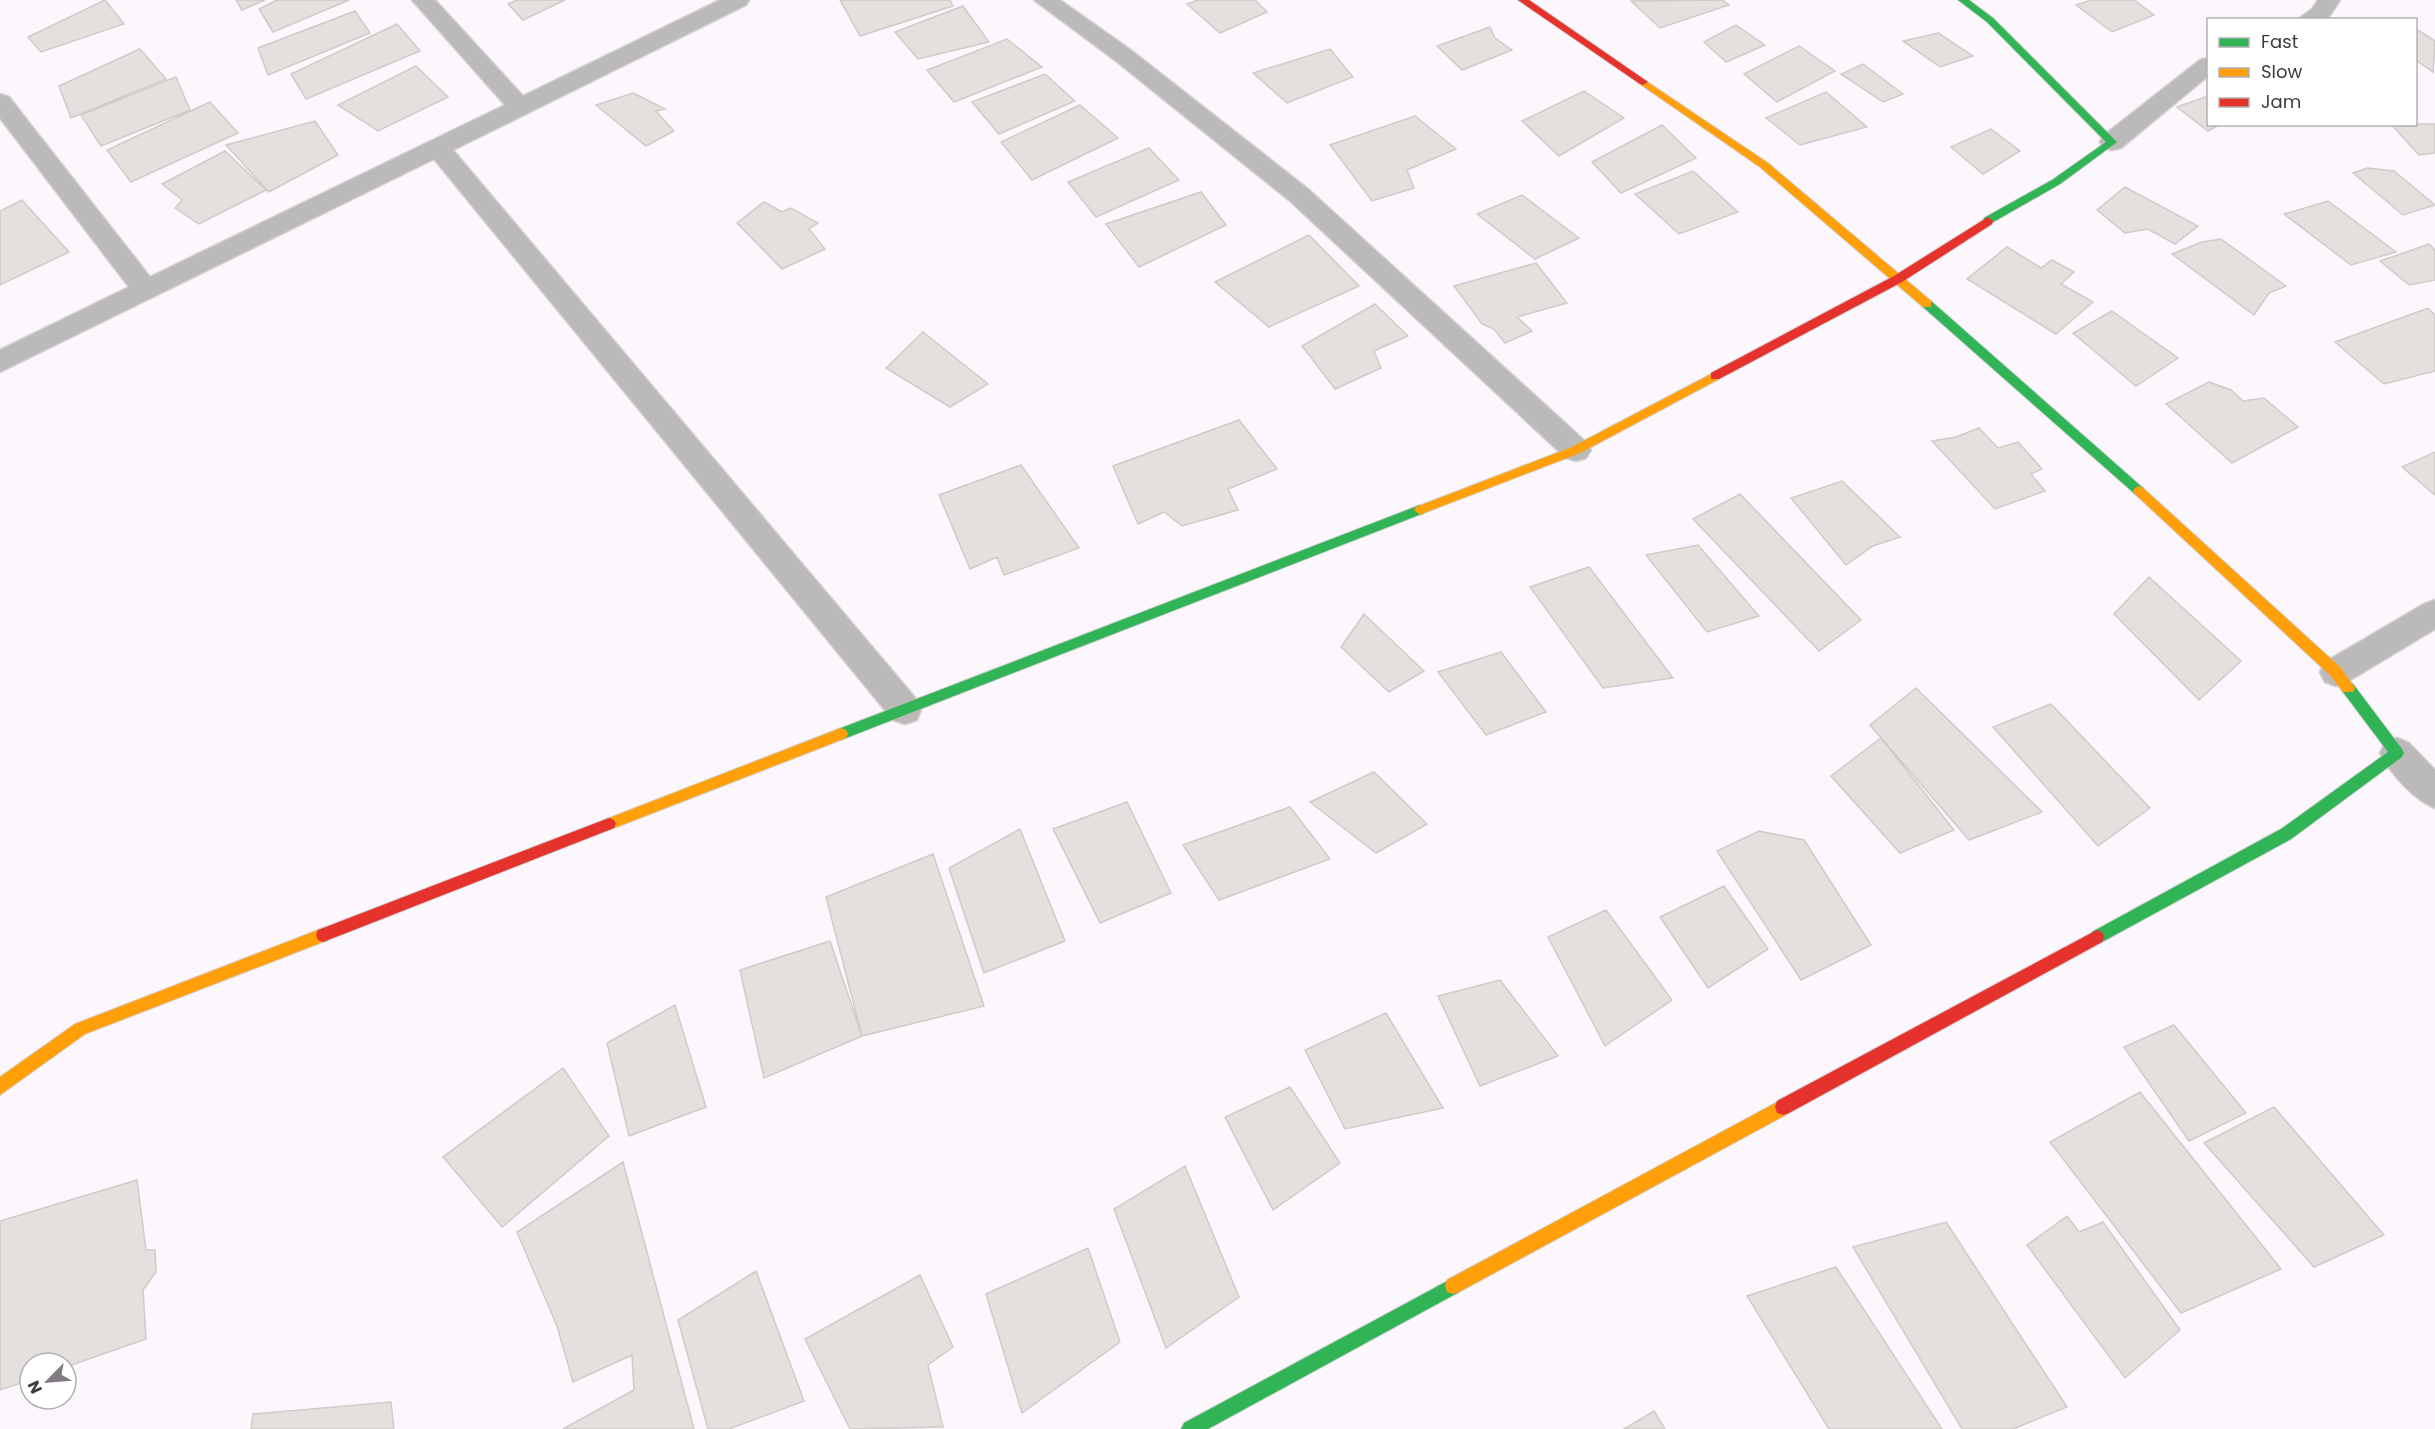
<svg xmlns="http://www.w3.org/2000/svg" width="2435" height="1429" font-family="Poppins,sans-serif">
<style>
.building{fill:#e5dfde;stroke:#d0cac9;stroke-width:1.5}
.lines{fill:none;stroke-linecap:round;stroke-linejoin:round}
.street-casing{stroke:#d5d2d6;stroke-width:3}
.fast-casing{stroke:#d5d2d6;stroke-width:2}
.slow-casing{stroke:#d5d2d6;stroke-width:2}
.jam-casing{stroke:#d5d2d6;stroke-width:2}
.street{fill:#bcbab8;fill-rule:evenodd}
.fast{fill:#30b455;fill-rule:evenodd}
.slow{fill:#ff9f0a;fill-rule:evenodd}
.jam{fill:#e5322d;fill-rule:evenodd}
</style>
<rect width="100%" height="100%" fill="#fbf7fc"/>
<path class="building" d="M 105,0 L 124,24 L 41,52 L 28,37 Z
M 236,0 L 265,0 L 242,10 Z
M 277,0 L 349,0 L 273,32 L 259,9 Z
M 517,0 L 565,0 L 523,20 L 508,4 Z
M 840,0 L 950,0 L 953,6 L 860,36 Z
M 1198,0 L 1255,0 L 1267,12 L 1220,33 L 1187,4 Z
M 1722,0 L 1729,5 L 1660,28 L 1631,1 Z
M 2091,0 L 2134,0 L 2154,15 L 2112,32 L 2076,5 Z
M 963,6 L 989,42 L 918,59 L 895,32 Z
M 355,11 L 370,33 L 268,75 L 258,48 Z
M 397,24 L 420,51 L 306,99 L 291,74 Z
M 1736,25 L 1765,45 L 1726,62 L 1704,42 Z
M 1490,27 L 1495,38 L 1512,50 L 1462,70 L 1437,46 Z
M 2416,29 L 2435,41 L 2433,72 L 2416,60 Z
M 1938,33 L 1973,56 L 1940,67 L 1903,41 Z
M 1007,39 L 1042,67 L 954,102 L 927,70 Z
M 1799,46 L 1835,71 L 1777,102 L 1744,74 Z
M 140,49 L 166,79 L 71,118 L 59,86 Z
M 1330,49 L 1353,77 L 1287,103 L 1253,73 Z
M 1863,64 L 1903,94 L 1883,102 L 1841,74 Z
M 416,66 L 448,97 L 378,131 L 338,105 Z
M 1045,74 L 1075,101 L 999,134 L 972,102 Z
M 176,77 L 190,110 L 101,146 L 81,115 Z
M 1584,91 L 1624,118 L 1559,156 L 1522,121 Z
M 1826,92 L 1867,127 L 1800,145 L 1766,118 Z
M 633,93 L 665,109 L 656,111 L 674,131 L 646,146 L 596,105 Z
M 2208,96 L 2208,124 L 2221,124 L 2208,131 L 2177,107 Z
M 210,102 L 238,133 L 131,182 L 107,150 Z
M 1080,105 L 1118,138 L 1032,180 L 1001,142 Z
M 1415,116 L 1456,149 L 1407,170 L 1414,188 L 1372,201 L 1330,145 Z
M 315,121 L 338,155 L 269,192 L 226,145 Z
M 2391,124 L 2435,124 L 2435,153 L 2419,155 Z
M 1662,125 L 1696,158 L 1621,193 L 1592,162 Z
M 1991,129 L 2020,151 L 1983,174 L 1951,147 Z
M 1149,148 L 1179,180 L 1096,217 L 1068,182 Z
M 225,151 L 266,190 L 199,224 L 175,208 L 182,200 L 162,184 Z
M 2367,168 L 2394,171 L 2435,205 L 2403,215 L 2353,173 Z
M 1693,171 L 1738,212 L 1679,234 L 1635,194 Z
M 2125,187 L 2198,226 L 2175,244 L 2148,229 L 2125,233 L 2097,210 Z
M 1201,192 L 1226,225 L 1139,267 L 1106,224 Z
M 1522,195 L 1579,238 L 1535,259 L 1477,214 Z
M 22,200 L 69,252 L 0,285 L 0,211 Z
M 2328,201 L 2396,252 L 2351,265 L 2284,214 Z
M 764,202 L 782,212 L 791,208 L 818,223 L 809,229 L 825,249 L 782,269 L 737,223 Z
M 1309,235 L 1359,286 L 1269,327 L 1215,282 Z
M 2221,239 L 2286,286 L 2269,293 L 2254,315 L 2172,254 L 2202,242 Z
M 2429,244 L 2435,250 L 2435,280 L 2409,285 L 2380,261 Z
M 2007,247 L 2041,268 L 2052,260 L 2074,272 L 2061,284 L 2093,302 L 2056,334 L 1967,279 Z
M 1536,263 L 1567,303 L 1517,317 L 1532,331 L 1505,343 L 1494,329 L 1482,324 L 1454,286 Z
M 1375,304 L 1408,336 L 1374,351 L 1381,368 L 1335,389 L 1302,346 Z
M 2428,308 L 2435,315 L 2435,371 L 2384,384 L 2335,342 Z
M 2112,311 L 2178,358 L 2136,386 L 2073,333 Z
M 923,332 L 988,384 L 950,407 L 886,368 Z
M 2209,382 L 2231,390 L 2243,401 L 2264,398 L 2298,427 L 2232,463 L 2166,404 Z
M 1239,420 L 1277,469 L 1228,489 L 1238,510 L 1182,526 L 1164,512 L 1138,524 L 1113,466 Z
M 1979,428 L 1998,448 L 2018,442 L 2042,469 L 2031,474 L 2045,491 L 1995,509 L 1932,441 L 1956,437 Z
M 2435,452 L 2435,495 L 2402,467 Z
M 1021,465 L 1079,548 L 1004,575 L 997,557 L 970,569 L 939,495 Z
M 1842,481 L 1900,537 L 1873,546 L 1846,565 L 1791,498 Z
M 1740,494 L 1861,620 L 1819,651 L 1693,519 Z
M 1698,545 L 1759,616 L 1707,632 L 1646,555 Z
M 1589,567 L 1673,678 L 1603,688 L 1530,587 Z
M 2149,577 L 2241,661 L 2199,700 L 2114,614 Z
M 1364,614 L 1424,671 L 1389,692 L 1341,647 Z
M 1501,652 L 1546,712 L 1486,735 L 1438,672 Z
M 1916,688 L 2042,812 L 1969,840 L 1870,725 Z
M 2051,704 L 2150,808 L 2098,846 L 1993,727 Z
M 1881,738 L 1954,830 L 1900,853 L 1831,776 Z
M 1374,772 L 1427,824 L 1376,853 L 1310,802 Z
M 1127,802 L 1171,893 L 1100,923 L 1053,829 Z
M 1290,807 L 1330,859 L 1219,900 L 1183,845 Z
M 1020,829 L 1065,941 L 984,973 L 949,868 Z
M 1759,831 L 1804,840 L 1871,945 L 1801,980 L 1717,851 Z
M 933,854 L 984,1006 L 862,1036 L 826,897 Z
M 1724,886 L 1768,949 L 1708,988 L 1660,917 Z
M 1606,910 L 1672,1000 L 1605,1046 L 1548,937 Z
M 830,941 L 862,1036 L 764,1078 L 740,970 Z
M 1500,980 L 1558,1056 L 1480,1086 L 1438,996 Z
M 675,1005 L 706,1107 L 629,1136 L 607,1043 Z
M 1386,1013 L 1443,1108 L 1345,1129 L 1305,1050 Z
M 2174,1025 L 2246,1113 L 2189,1141 L 2124,1047 Z
M 563,1068 L 609,1136 L 502,1227 L 443,1157 Z
M 1290,1087 L 1340,1163 L 1273,1210 L 1225,1117 Z
M 2140,1092 L 2281,1269 L 2181,1313 L 2050,1142 Z
M 2274,1107 L 2384,1235 L 2314,1267 L 2204,1143 Z
M 623,1162 L 694,1429 L 563,1429 L 634,1390 L 632,1355 L 573,1382 L 557,1326 L 517,1232 Z
M 1185,1166 L 1239,1297 L 1166,1348 L 1114,1209 Z
M 137,1180 L 146,1250 L 155,1250 L 156,1272 L 143,1290 L 146,1339 L 66,1367 L 66,1363 L 30,1363 L 30,1380 L 0,1390 L 0,1221 Z
M 2067,1216 L 2079,1232 L 2103,1222 L 2180,1330 L 2125,1378 L 2027,1245 Z
M 1946,1222 L 2067,1407 L 2013,1429 L 1962,1429 L 1853,1247 Z
M 1088,1248 L 1120,1342 L 1022,1413 L 986,1294 Z
M 1836,1267 L 1942,1429 L 1829,1429 L 1747,1296 Z
M 756,1271 L 804,1401 L 729,1429 L 708,1429 L 678,1320 Z
M 920,1275 L 953,1347 L 928,1365 L 943,1427 L 850,1429 L 805,1339 Z
M 391,1402 L 394,1429 L 251,1429 L 253,1414 Z
M 1654,1411 L 1665,1429 L 1624,1429 Z"/>
<g class="lines">
<defs>
<path id="street" d="M 412,0 L 435,0 L 523,96 L 720,0 L 749,0 L 746,5 L 453,150 L 917,700 L 921,710 L 917,720 L 905,724 L 893,720 L 434,159 L 0,372 L 0,350 L 129,287 L 0,118 L 0,94 L 9,97 L 150,277 L 505,105 Z
M 1034,0 L 1060,0 L 1132,51 L 1308,189 L 1586,442 L 1591,450 L 1586,458 L 1576,461 L 1566,458 L 1290,201 L 1116,61 Z
M 2318,0 L 2340,0 L 2327,20 L 2297,20 L 2312,9 Z
M 2208,58 L 2208,76 L 2121,148 L 2112,150 L 2103,148 L 2100,142 L 2103,136 L 2200,60 Z
M 2435,600 L 2435,629 L 2347,682 L 2336,686 L 2325,682 L 2320,672 L 2325,662 L 2424,604 Z
M 2397,738 L 2409,743 L 2435,770 L 2435,808 C 2414,800 2390,773 2380,753 L 2385,743 Z"/>
<path id="fast" d="M 1958,0 L 1969,0 L 1993,18 L 2117,142 L 2060,184 L 1988,225 L 1983,221 L 1984,218 L 2052,180 L 2106,142 L 1987,22 Z
M 1927,300 L 1931,301 L 2143,488 L 2145,491 L 2143,494 L 2135,494 L 1923,307 L 1921,304 Z
M 1420,505 L 1426,510 L 1424,513 L 846,738 L 841,740 L 836,738 L 834,734 L 836,730 Z
M 2348,682 L 2353,684 L 2402,749 L 2404,753 L 2402,757 L 2291,839 L 2102,942 L 2097,944 L 2092,942 L 2090,937 L 2092,932 L 2281,829 L 2388,752 L 2343,692 L 2341,688 L 2343,684 Z
M 1453,1278 L 1459,1280 L 1461,1286 L 1459,1292 L 1208,1429 L 1181,1429 L 1184,1423 Z"/>
<path id="slow" d="M 1643,79 L 1768,163 L 1931,301 L 1931,307 L 1923,307 L 1760,167 L 1640,84 L 1638,82 Z
M 1715,372 L 1721,376 L 1719,379 L 1580,453 L 1424,513 L 1420,515 L 1414,510 L 1416,507 L 1572,447 Z
M 2139,486 L 2143,488 L 2341,668 L 2355,688 L 2353,692 L 2343,692 L 2331,676 L 2135,494 L 2133,491 L 2135,488 Z
M 841,728 L 846,730 L 848,734 L 846,738 L 609,830 L 604,828 L 602,824 L 604,820 Z
M 323,928 L 328,930 L 330,935 L 328,940 L 85,1034 L 0,1095 L 0,1077 L 75,1024 Z
M 1783,1099 L 1789,1101 L 1791,1107 L 1789,1113 L 1459,1292 L 1453,1294 L 1447,1292 L 1445,1286 L 1447,1280 Z"/>
<path id="jam" d="M 1518,0 L 1529,0 L 1648,82 L 1643,85 L 1640,84 Z
M 1988,217 L 1993,221 L 1992,224 L 1902,282 L 1719,379 L 1711,379 L 1711,373 L 1894,276 Z
M 609,818 L 614,820 L 616,824 L 614,828 L 323,942 L 318,940 L 316,935 L 318,930 Z
M 2097,930 L 2102,932 L 2104,937 L 2102,942 L 1789,1113 L 1783,1115 L 1777,1113 L 1775,1107 L 1777,1101 Z"/>
</defs>
<use href="#street" class="street-casing"/>
<use href="#fast" class="fast-casing"/>
<use href="#slow" class="slow-casing"/>
<use href="#jam" class="jam-casing"/>
<use href="#street" class="street"/>
<use href="#fast" class="fast"/>
<use href="#slow" class="slow"/>
<use href="#jam" class="jam"/>
</g>
<rect x="2207" y="18" width="210" height="108" fill="#ffffff" stroke="#b2b0b3" stroke-width="1.5"/>
<rect x="2219" y="38" width="30" height="9" fill="#30b455" stroke="#b2b0b3" stroke-width="1.5"/>
<text x="2261" y="48" font-size="18" fill="#3f3941">Fast</text>
<rect x="2219" y="68" width="30" height="9" fill="#ff9f0a" stroke="#b2b0b3" stroke-width="1.5"/>
<text x="2261" y="78" font-size="18" fill="#3f3941">Slow</text>
<rect x="2219" y="98" width="30" height="9" fill="#e5322d" stroke="#b2b0b3" stroke-width="1.5"/>
<text x="2261" y="108" font-size="18" fill="#3f3941">Jam</text>
<g transform="translate(48 1381) rotate(245)"><circle r="28" fill="#ffffff" stroke="#b2b0b3" stroke-width="1.5"/>
<path d="M0-4.5L10 22L0 15L-10 22Z" fill="#817c82"/>
<text y="-9" font-size="16" font-weight="bold" text-anchor="middle" fill="#3f3941">N</text>
</g>
</svg>
